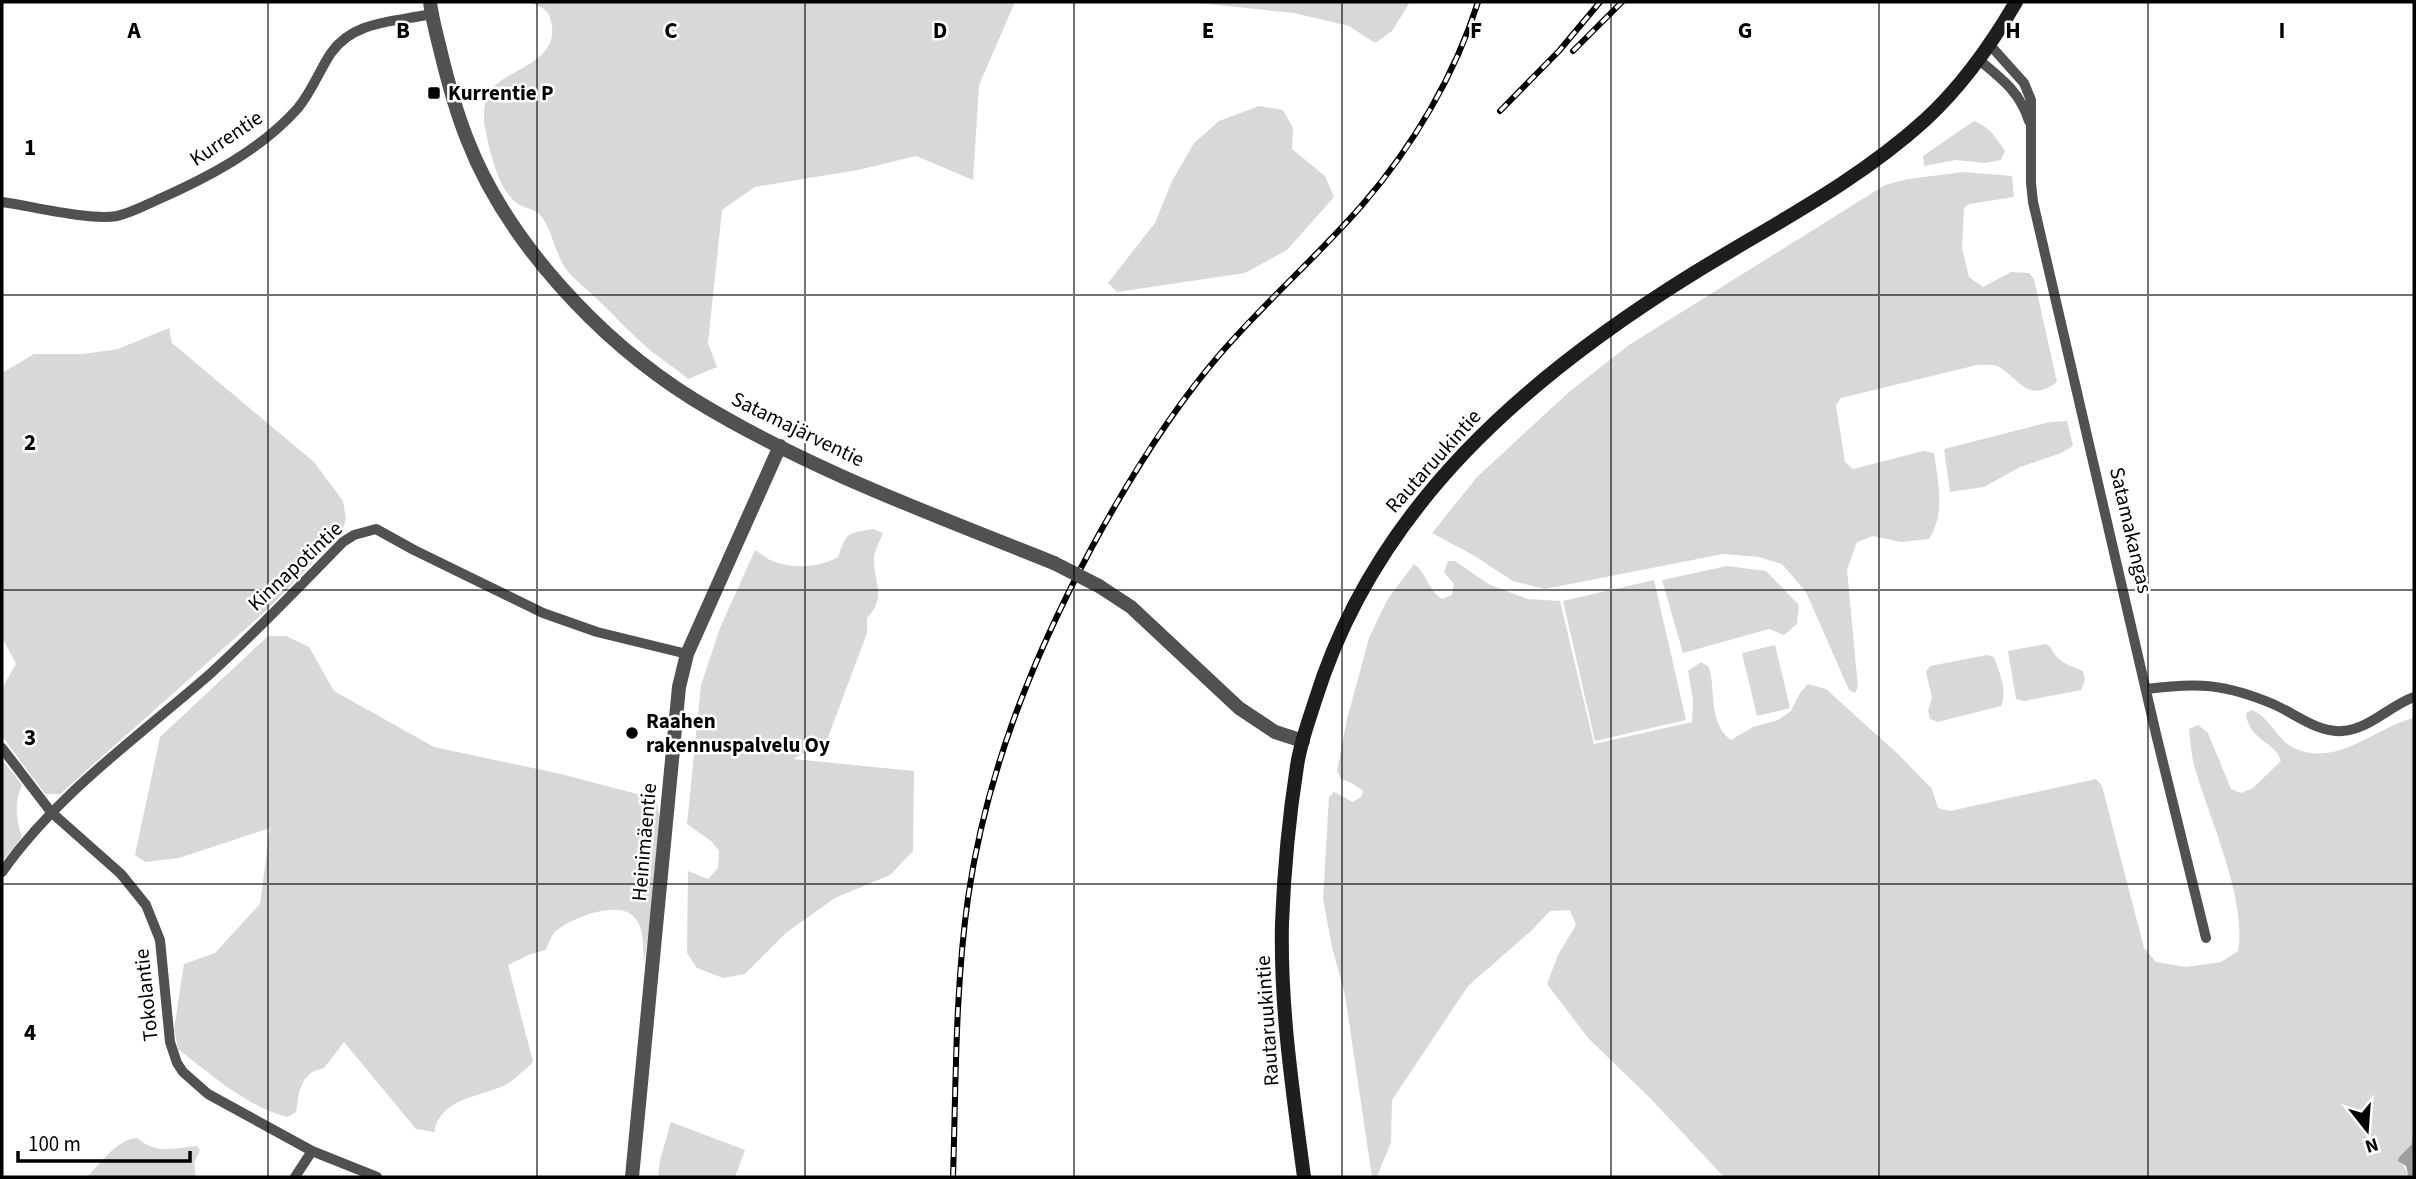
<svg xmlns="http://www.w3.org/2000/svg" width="2416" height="1179" font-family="'Source Sans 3',sans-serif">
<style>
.green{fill:#d8d8d8}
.water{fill:#9f9f9f}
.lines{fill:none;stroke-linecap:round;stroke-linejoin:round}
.minor{stroke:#515151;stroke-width:10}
.tertiary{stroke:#515151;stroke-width:14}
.secondary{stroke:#1e1e1e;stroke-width:14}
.rail-casing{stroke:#000;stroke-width:6}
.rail{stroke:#fff;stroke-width:3.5;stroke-dasharray:10;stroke-linecap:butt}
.tertiary-bridge{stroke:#515151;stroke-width:14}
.grid{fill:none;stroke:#000;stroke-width:2;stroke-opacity:0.55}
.poi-dot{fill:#000;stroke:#fff;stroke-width:2.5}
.labels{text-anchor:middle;stroke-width:5;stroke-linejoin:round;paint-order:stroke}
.poi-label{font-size:21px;font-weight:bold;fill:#000;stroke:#fff;text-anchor:start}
.street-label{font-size:21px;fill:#000;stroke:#fff}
.grid-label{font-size:23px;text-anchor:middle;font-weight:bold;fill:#000;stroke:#fff;stroke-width:5;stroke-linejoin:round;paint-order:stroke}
</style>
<rect width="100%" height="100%" fill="#fff"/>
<path class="green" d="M 528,2 L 1015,2 L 979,85 L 973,180 L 916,156 L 858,170 L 755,187 L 722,210 L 708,343 L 717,367 L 688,379 C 676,368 662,360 650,350 C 631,334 614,315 596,298 C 588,290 577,282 569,273 C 555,257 554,233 541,216 C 534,207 522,209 514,201 C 496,183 490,151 485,128 C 483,119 484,104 487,96 C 498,70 557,66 552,26 C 550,10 543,7 528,2 Z
M 1189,2 L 1410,2 L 1392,31 L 1375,43 L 1349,26 L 1294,13 Z
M 1259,106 L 1283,110 L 1293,128 L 1292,149 L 1325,176 L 1334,197 L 1287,250 L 1245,273 L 1117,292 L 1108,283 L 1155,223 L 1172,181 L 1194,143 L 1219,121 Z
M 1974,121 C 1989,126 1996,138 2005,151 L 2001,160 L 1985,163 L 1956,160 L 1924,166 L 1923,156 Z
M 1963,172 L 2012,176 L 2014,197 L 1969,204 L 1964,208 L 1962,248 L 1969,277 L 1983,287 L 2011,272 L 2029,273 L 2034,279 L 2057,382 C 2027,403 2022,381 1999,367 C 1993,364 1984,365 1977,365 L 1841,398 L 1836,405 L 1845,462 L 1853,469 L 1923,451 L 1934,453 C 1938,483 1946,512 1929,539 L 1901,542 L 1873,536 L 1857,542 L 1847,570 L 1858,687 L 1855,693 L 1849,690 L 1806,592 L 1782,564 L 1759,557 L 1723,554 L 1545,589 L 1513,581 L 1473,555 L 1432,533 L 1477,477 L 1569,392 L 1629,345 L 1885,185 L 1908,179 Z
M 169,328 L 172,343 L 314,462 L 343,501 L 346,519 L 342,532 L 269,608 L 60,794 L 45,794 L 2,736 L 2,688 L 16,664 L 2,637 L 2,373 L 34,354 L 83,354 L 118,349 Z
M 2067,421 L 2073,446 L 2061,453 L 2020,467 L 1984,487 L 1950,492 L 1944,449 L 2050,422 Z
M 873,529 L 883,533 C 880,541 874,551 874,560 C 874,583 887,597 867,618 L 867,633 L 827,740 L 793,759 L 914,771 L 913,851 L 890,875 L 835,898 L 787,932 L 745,974 L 723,978 L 697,968 L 687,953 L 688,871 L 708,879 L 718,868 L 719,851 L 711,841 L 687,824 L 701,685 L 720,628 L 755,550 C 761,554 768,560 775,562 C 793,569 822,567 838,557 C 847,531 847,534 873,529 Z
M 1448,561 L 1455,561 L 1490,585 L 1528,599 L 1560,601 L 1594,744 L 1692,722 L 1693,700 L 1688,671 L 1701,662 L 1709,667 C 1716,691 1708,723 1731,740 L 1753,727 L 1778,720 L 1791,711 L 1800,693 L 1808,684 L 1826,689 L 1899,755 L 1932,789 L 1938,808 L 1950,811 L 2096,779 L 2102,786 L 2144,948 L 2156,962 L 2186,967 L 2221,962 L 2238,951 C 2247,901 2211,822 2196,772 C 2191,759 2191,743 2189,729 L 2198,725 L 2208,733 L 2231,789 L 2241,793 L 2253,788 L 2281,761 C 2276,742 2248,740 2246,713 L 2252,710 C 2271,718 2276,740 2296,749 C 2339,767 2375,727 2414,718 L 2414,1134 L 2411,1145 L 2399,1157 L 2408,1174 L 2407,1177 L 1724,1177 L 1651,1099 L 1589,1039 L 1547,984 L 1558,955 L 1576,925 L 1570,910 L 1550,911 L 1532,930 L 1468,986 L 1392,1100 L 1391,1142 L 1377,1177 L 1372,1177 L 1345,995 L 1332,947 L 1323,899 L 1329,797 L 1334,792 L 1353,802 L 1362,796 L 1363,791 L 1352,783 L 1341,779 L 1337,771 L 1347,719 L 1369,638 L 1387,600 L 1414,564 C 1427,573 1427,589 1442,599 L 1452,595 L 1454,584 L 1444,572 Z
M 1727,566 L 1766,571 L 1799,605 L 1797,624 L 1784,635 L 1769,629 L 1683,653 L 1662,580 Z
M 1654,580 L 1686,720 L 1595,741 L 1563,601 Z
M 268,636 L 286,636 L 309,647 L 334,691 L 434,747 L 561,774 L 656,799 L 663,831 L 644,963 C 643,949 645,926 633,916 C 617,900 571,918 556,931 C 551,935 549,943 546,950 L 528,955 L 508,965 L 533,1062 C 524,1070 514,1081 503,1086 C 476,1098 441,1098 434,1132 L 416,1129 L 344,1042 L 324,1068 L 312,1072 L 304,1080 L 299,1092 L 296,1112 L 288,1117 C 250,1109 209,1073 178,1049 L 174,1029 L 184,964 L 215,953 L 260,904 L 270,828 L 179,858 L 145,862 L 135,855 L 160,737 Z
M 2046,644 C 2052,647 2052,652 2057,657 C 2064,664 2073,667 2083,671 L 2085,680 L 2081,690 L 2024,701 L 2016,699 L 2008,651 Z
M 1775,645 L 1790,708 L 1757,716 L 1742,653 Z
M 1987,655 L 1994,657 C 1999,672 2008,691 2001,706 L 1938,722 L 1930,719 L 1928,710 L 1932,698 L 1926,672 L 1930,666 Z
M 2,760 L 22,785 C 14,803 16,819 22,837 L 2,862 Z
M 671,1122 L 745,1150 L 735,1177 L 658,1177 L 660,1160 Z
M 137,1138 C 157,1155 173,1148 197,1146 L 200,1150 L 194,1163 L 196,1177 L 87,1177 C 100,1164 117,1139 137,1138 Z"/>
<path class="water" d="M 2414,1134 L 2414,1177 L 2407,1177 L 2408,1174 L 2406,1166 L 2398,1161 L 2399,1157 L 2411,1145 Z"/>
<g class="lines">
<path class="minor" d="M 1990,45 L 2024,83 L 2031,100 L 2031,183 L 2033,202 L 2156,734 L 2206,938
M 1979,60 C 2001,78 2020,92 2029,121
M 2,202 C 31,206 90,221 117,216 C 131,213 144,206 157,200 C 207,178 261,150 298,108 C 312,91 319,71 331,53 C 354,20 395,22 431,14
M 2147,689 C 2198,682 2225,684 2273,704 C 2294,713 2318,733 2342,731 C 2370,729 2389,706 2414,697
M 2,748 L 51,812 L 121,874 L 146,905 L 160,940 L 170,1042 L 177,1063 L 183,1072 L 208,1094 L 312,1151 L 377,1177
M 2,872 C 58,793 138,737 210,674 C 256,632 299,587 343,542 L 354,535 L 376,529 L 414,550 L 543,613 L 597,632 L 687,654
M 295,1177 L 312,1151"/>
<path class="tertiary" d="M 430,2 C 432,19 437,36 441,53 C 448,82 456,111 467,139 C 507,242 600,341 693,399 C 805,468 932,514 1054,563
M 1099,586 L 1131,607 L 1239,708 L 1275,732 L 1303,741
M 632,1177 L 679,687 L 687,654 L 780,446"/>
<path class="secondary" d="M 1304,1177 C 1293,1093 1280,1008 1282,923 C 1284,872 1289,817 1297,766 C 1300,744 1308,723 1315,701 C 1375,507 1526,377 1694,273 C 1772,225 1857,182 1925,120 C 1962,86 1991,45 2016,2"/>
<defs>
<path id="rail" d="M 1573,51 L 1622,2
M 1500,111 L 1559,51 L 1600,2
M 953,1177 C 956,1084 955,990 968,898 C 986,773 1033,657 1092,547 C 1129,479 1170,412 1221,353 C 1266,301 1318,256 1363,204 C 1413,146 1455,75 1478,2"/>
</defs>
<use href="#rail" class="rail-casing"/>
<use href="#rail" class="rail"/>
<path class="tertiary-bridge" d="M 1054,563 L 1099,586"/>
</g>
<path class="grid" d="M 268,2 L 268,1177M 537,2 L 537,1177M 805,2 L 805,1177M 1074,2 L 1074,1177M 1342,2 L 1342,1177M 1611,2 L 1611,1177M 1879,2 L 1879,1177M 2148,2 L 2148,1177M 2,295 L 2414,295M 2,590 L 2414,590M 2,884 L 2414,884"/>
<g class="poi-dot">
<rect x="427" y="86" width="14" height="14" rx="3.5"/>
<circle cx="632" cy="733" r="7"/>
</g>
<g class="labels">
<g class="poi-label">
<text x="448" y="100">Kurrentie P</text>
<text x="646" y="728">Raahen<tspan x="646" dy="24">rakennuspalvelu Oy</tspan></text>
</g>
<g class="street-label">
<text transform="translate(226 138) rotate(-34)" y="7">Kurrentie</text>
<text transform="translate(798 429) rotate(26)" y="7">Satamajärventie</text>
<text transform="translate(1433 461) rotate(-48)" y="7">Rautaruukintie</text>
<text transform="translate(2131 530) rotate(77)" y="7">Satamakangas</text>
<text transform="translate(295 566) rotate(-43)" y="7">Kinnapotintie</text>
<text transform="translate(644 842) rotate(-85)" y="7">Heinimäentie</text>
<text transform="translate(146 995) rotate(-96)" y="7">Tokolantie</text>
<text transform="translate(1267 1021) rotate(-94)" y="7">Rautaruukintie</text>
</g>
</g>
<g class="grid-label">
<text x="134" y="38">A</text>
<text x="403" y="38">B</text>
<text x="671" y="38">C</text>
<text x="940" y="38">D</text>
<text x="1208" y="38">E</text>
<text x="1476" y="38">F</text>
<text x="1745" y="38">G</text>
<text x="2013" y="38">H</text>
<text x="2282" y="38">I</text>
<text x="30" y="155">1</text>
<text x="30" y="450">2</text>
<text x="30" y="745">3</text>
<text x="30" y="1040">4</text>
</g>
<rect width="2416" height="1179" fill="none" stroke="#000000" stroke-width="7"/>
<g transform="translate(2367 1130) rotate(163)" stroke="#ffffff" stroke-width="5" paint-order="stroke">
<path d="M0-5L12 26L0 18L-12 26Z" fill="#000000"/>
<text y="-10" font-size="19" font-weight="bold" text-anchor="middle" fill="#000000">N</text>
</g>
<path d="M18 1151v10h172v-10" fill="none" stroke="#000000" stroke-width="3.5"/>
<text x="28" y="1151" font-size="21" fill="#000000" stroke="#ffffff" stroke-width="5" paint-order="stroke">100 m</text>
</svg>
